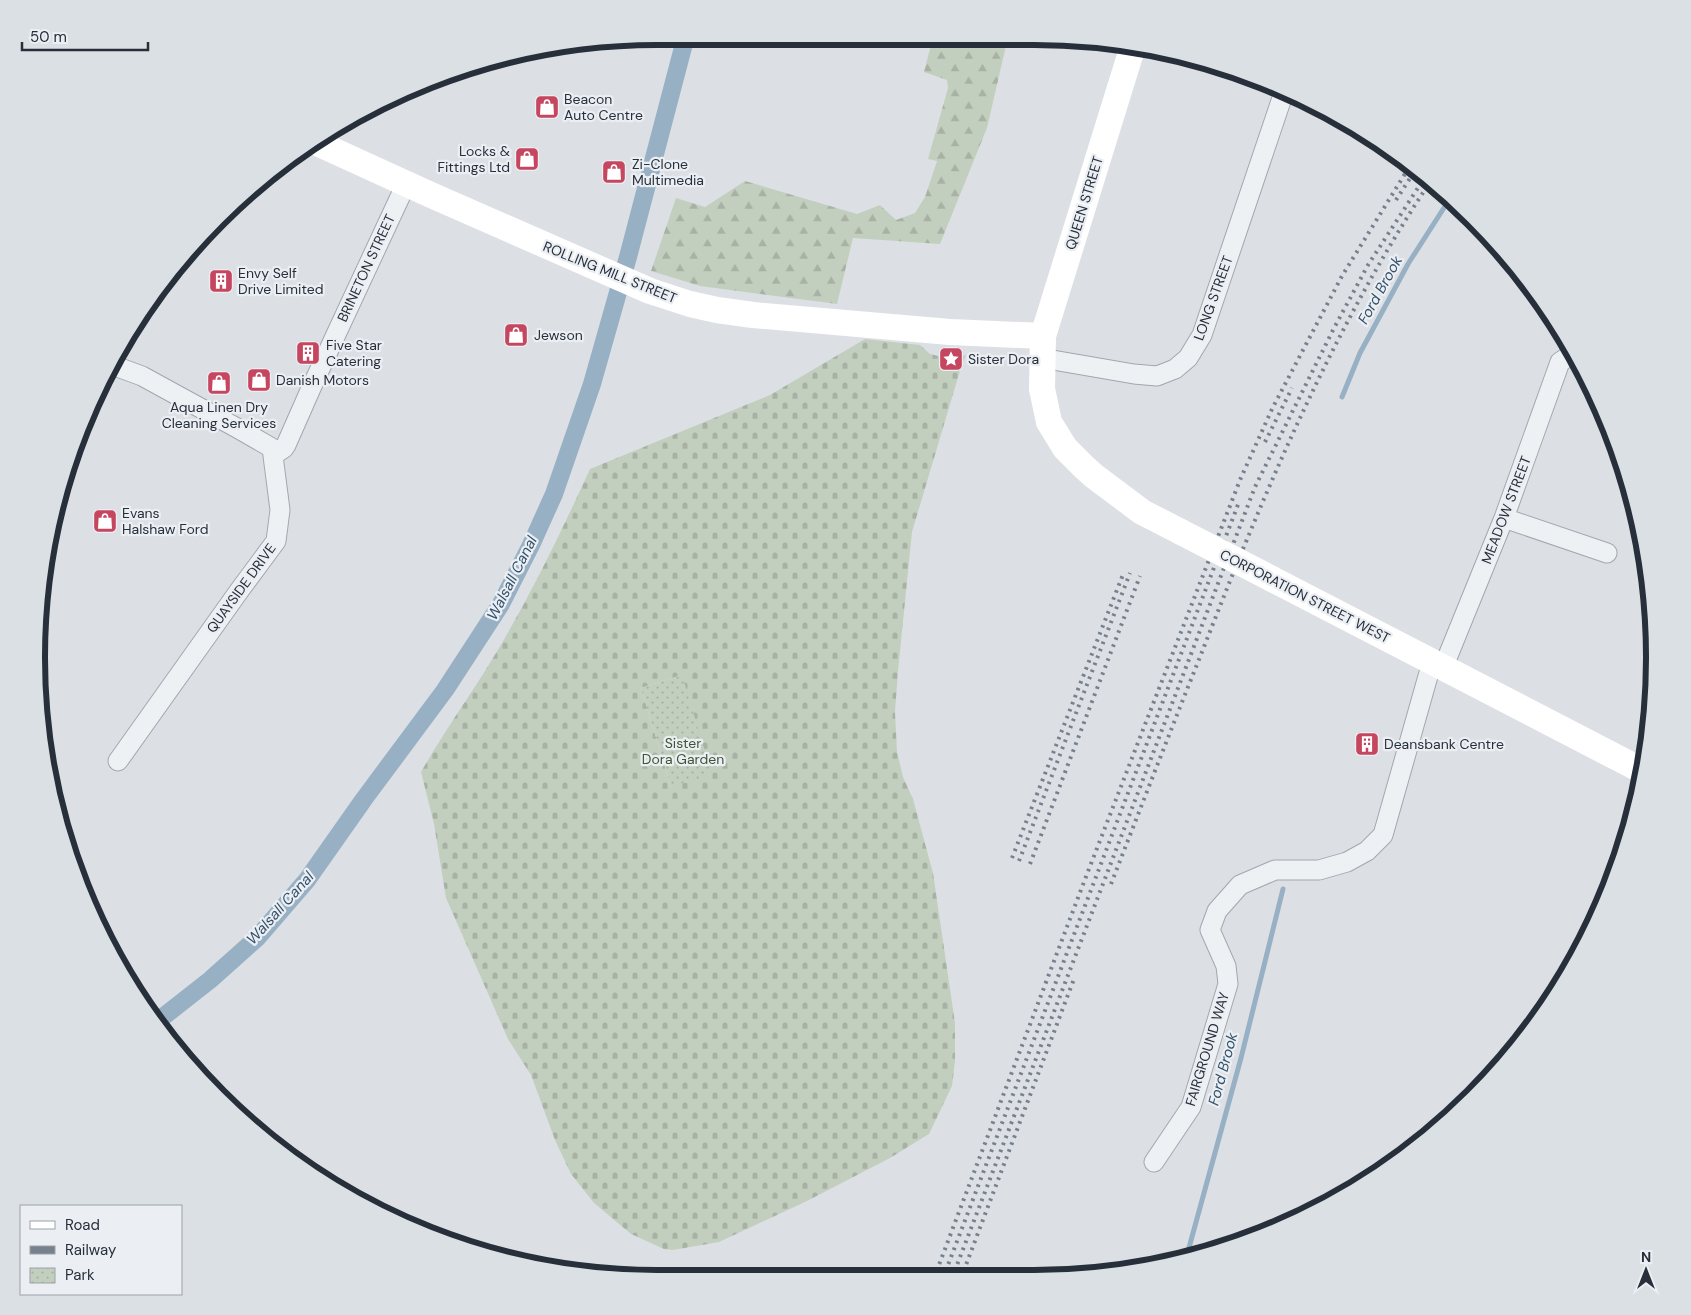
<svg xmlns="http://www.w3.org/2000/svg" width="1691" height="1315" font-family="'DM Sans',sans-serif">
<style>
.forest{fill:url(#forest-firs)}
.cemetery{fill:url(#cemetery-stones);fill-rule:evenodd}
.park{fill:url(#park-dots)}
.lines{fill:none;stroke-linecap:round;stroke-linejoin:round}
.stream{stroke:#98b0c4;stroke-width:5}
.canal{stroke:#98b0c4;stroke-width:18}
.street-casing{stroke:#a2a7af;stroke-width:21}
.street{stroke:#eef1f4;stroke-width:19}
.secondary{stroke:#fff;stroke-width:26}
.rail{stroke:#77818e;stroke-width:4;stroke-dasharray:2.5 5;stroke-linecap:butt}
.secondary-bridge{stroke:#fff;stroke-width:26}
.labels{text-anchor:middle;stroke-width:4.5;stroke-linejoin:round;paint-order:stroke}
.poi-label{font-size:14px;fill:#272f3b;stroke:#ebeff3;text-anchor:start}
.street-label{font-size:14px;fill:#272f3b;stroke:#ebeff3}
.park-label{font-size:14px;fill:#3d5635;stroke:#ebeff3}
.water-label{font-size:15px;font-style:italic;fill:#33506c;stroke:#ebeff3}
.rim{fill:none;stroke:#272f3b;stroke-width:6}
</style>
<defs>
<pattern id="forest-firs" width="22" height="20" patternUnits="userSpaceOnUse" patternTransform="scale(1.25)"><rect width="22" height="20" fill="#c3cfbe"/><path d="M5 1l3.5 6h-7zM16 11l3.5 6h-7z" fill="#a8b2a4"/></pattern>
<pattern id="cemetery-stones" width="16" height="16" patternUnits="userSpaceOnUse" patternTransform="scale(1.25)"><rect width="16" height="16" fill="#c3cfbe"/><path d="M2 7V4a2 2 0 0 1 4 0v3zM10 15v-3a2 2 0 0 1 4 0v3z" fill="#a8b2a4"/></pattern>
<pattern id="park-dots" width="8" height="8" patternUnits="userSpaceOnUse" patternTransform="scale(1.25)"><rect width="8" height="8" fill="#c3cfbe"/><path d="M2 2h.1M6 6h.1" fill="none" stroke="#a8b2a4" stroke-width="1.8" stroke-linecap="round"/></pattern>
</defs>
<rect width="100%" height="100%" fill="#dce0e5"/>
<path class="forest" d="M 933,37 L 1008,37 L 987,128 L 940,244 L 853,238 L 837,304 L 700,286 L 651,271 L 676,198 L 705,207 L 745,181 L 857,214 L 880,205 L 896,220 L 915,213 L 925,197 L 937,161 L 928,159 L 948,88 L 947,80 L 924,72 Z"/>
<path class="cemetery" d="M 865,339 L 920,345 L 930,354 L 951,359 L 966,355 L 962,364 L 912,532 L 898,671 L 895,712 L 897,752 L 903,777 L 913,799 L 933,873 L 955,1023 L 955,1061 L 952,1086 L 929,1134 L 890,1158 L 807,1201 L 719,1242 L 673,1250 L 664,1249 L 631,1234 L 594,1203 L 571,1174 L 555,1140 L 531,1075 L 508,1039 L 446,898 L 434,824 L 421,772 C 446,728 477,686 502,643 C 535,586 563,528 590,469 L 770,395 ZM 682,675 L 671,787 L 641,688 Z"/>
<path class="park" d="M 682,675 L 712,775 L 671,787 L 641,688 Z"/>
<g class="lines">
<path class="stream" d="M 1342,397 L 1360,353 L 1408,264 L 1449,200
M 1187,1255 L 1241,1058 L 1283,889"/>
<path class="canal" d="M 159,1020 L 210,980 L 257,938 L 307,880 L 364,799 L 445,690 L 501,604 L 531,545 L 554,494 L 592,384 L 628,257 L 686,36"/>
<defs>
<path id="street" d="M 1041,358 L 1134,374 L 1157,376 L 1175,369 L 1188,358 L 1202,335 L 1284,92
M 112,365 L 142,376 L 237,428 L 272,448 L 280,510 L 276,541 L 239,591 L 118,761
M 272,448 L 278,452 L 284,448 L 286,445 L 312,386 L 406,184
M 1504,518 L 1607,553
M 1443,668 L 1504,518 L 1560,362 L 1566,358 L 1576,356
M 1154,1162 L 1191,1107 L 1228,984 L 1226,966 L 1210,930 L 1217,911 L 1240,885 L 1275,870 L 1319,870 L 1347,862 L 1367,851 L 1383,835 L 1432,662"/>
</defs>
<use href="#street" class="street-casing"/>
<use href="#street" class="street"/>
<path class="secondary" d="M 1132,49 L 1043,336 L 1042,389 L 1049,422 L 1065,448 L 1084,467 L 1094,476 L 1142,512 L 1181,532
M 317,143 L 431,195 L 650,291 L 690,304 L 717,310 L 753,315 L 950,332 L 1043,336
M 1272,579 L 1641,770"/>
<path class="rail" d="M 1396,200 L 1416,169
M 1265,442 L 1292,388
M 1012,858 L 1124,572
M 1019,861 L 1130,573
M 1030,864 L 1140,576
M 1111,884 C 1141,807 1171,729 1202,652 C 1265,490 1333,328 1430,182
M 934,1278 L 1087,874 L 1240,480 L 1272,409 L 1342,276 L 1411,164
M 943,1278 L 1239,502
M 952,1278 L 1255,487 L 1333,330 L 1368,265 L 1425,177
M 961,1278 L 1074,979"/>
<path class="secondary-bridge" d="M 1181,532 L 1272,579"/>
</g>
<defs>
<symbol id="shop-square" viewBox="-11 -11 22 22"><rect x="-9" y="-9" width="18" height="18" rx="4" fill="#c64660" stroke="#ebeff3"/><path d="M-5-2.5h2.3a2.7 3.5 0 0 1 5.4 0H5L5.5 6h-11ZM-1.5-2.5h3a1.5 2.3 0 0 0-3 0Z" fill="#fff"/></symbol>
<symbol id="building-square" viewBox="-11 -11 22 22"><rect x="-9" y="-9" width="18" height="18" rx="4" fill="#c64660" stroke="#ebeff3"/><path d="M-4-6H4V6H1V3H-1V6H-4ZM-2.5-4.3h1.7v1.8h-1.7ZM.8-4.3h1.7v1.8H.8ZM-2.5-1h1.7V.8h-1.7ZM.8-1h1.7V.8H.8Z" fill="#fff"/></symbol>
<symbol id="sight-square" viewBox="-11 -11 22 22"><rect x="-9" y="-9" width="18" height="18" rx="4" fill="#c64660" stroke="#ebeff3"/><path d="M0-6L1.8-2.2L6-1.7L2.9 1.2L3.7 5.4L0 3.3L-3.7 5.4L-2.9 1.2L-6-1.7L-1.8-2.2Z" fill="#fff"/></symbol>
</defs>
<g fill-rule="evenodd">
<use href="#shop-square" x="533" y="93" width="28" height="28"/>
<use href="#shop-square" x="513" y="145" width="28" height="28"/>
<use href="#shop-square" x="600" y="158" width="28" height="28"/>
<use href="#building-square" x="207" y="267" width="28" height="28"/>
<use href="#shop-square" x="502" y="321" width="28" height="28"/>
<use href="#building-square" x="294" y="339" width="28" height="28"/>
<use href="#sight-square" x="937" y="345" width="28" height="28"/>
<use href="#shop-square" x="245" y="366" width="28" height="28"/>
<use href="#shop-square" x="205" y="369" width="28" height="28"/>
<use href="#shop-square" x="91" y="507" width="28" height="28"/>
<use href="#building-square" x="1353" y="730" width="28" height="28"/>
</g>
<g class="labels">
<g class="poi-label">
<text x="564" y="104">Beacon<tspan x="564" dy="16">Auto Centre</tspan></text>
<text x="510" y="156" text-anchor="end">Locks &amp;<tspan x="510" dy="16">Fittings Ltd</tspan></text>
<text x="632" y="169">Zi-Clone<tspan x="632" dy="16">Multimedia</tspan></text>
<text x="238" y="278">Envy Self<tspan x="238" dy="16">Drive Limited</tspan></text>
<text x="534" y="340">Jewson</text>
<text x="326" y="350">Five Star<tspan x="326" dy="16">Catering</tspan></text>
<text x="968" y="364">Sister Dora</text>
<text x="276" y="385">Danish Motors</text>
<text x="219" y="412" text-anchor="middle">Aqua Linen Dry<tspan x="219" dy="16">Cleaning Services</tspan></text>
<text x="122" y="518">Evans<tspan x="122" dy="16">Halshaw Ford</tspan></text>
<text x="1384" y="749">Deansbank Centre</text>
</g>
<g class="street-label">
<text transform="translate(1084 203) rotate(-73)" y="5">QUEEN STREET</text>
<text transform="translate(366 268) rotate(-65)" y="5">BRINETON STREET</text>
<text transform="translate(610 272) rotate(22)" y="5">ROLLING MILL STREET</text>
<text transform="translate(1213 298) rotate(-70)" y="5">LONG STREET</text>
<text transform="translate(1506 510) rotate(-69)" y="5">MEADOW STREET</text>
<text transform="translate(241 588) rotate(-54)" y="5">QUAYSIDE DRIVE</text>
<text transform="translate(1305 596) rotate(27)" y="5">CORPORATION STREET WEST</text>
<text transform="translate(1207 1049) rotate(-73)" y="5">FAIRGROUND WAY</text>
</g>
<g class="park-label">
<text x="683" y="748">Sister<tspan x="683" dy="16">Dora Garden</tspan></text>
</g>
<g class="water-label">
<text transform="translate(1380 290) rotate(-61)" y="5">Ford Brook</text>
<text transform="translate(512 578) rotate(-63)" y="5">Walsall Canal</text>
<text transform="translate(280 908) rotate(-48)" y="5">Walsall Canal</text>
<text transform="translate(1223 1069) rotate(-75)" y="5">Ford Brook</text>
</g>
</g>
<path d="M0 0H1691V1315H0ZM657 45H1034A612 612 0 0 1 1646 657V658A612 612 0 0 1 1034 1270H657A612 612 0 0 1 45 658V657A612 612 0 0 1 657 45Z" fill="#dbe0e4" fill-rule="evenodd"/>
<path class="rim" d="M657 45H1034A612 612 0 0 1 1646 657V658A612 612 0 0 1 1034 1270H657A612 612 0 0 1 45 658V657A612 612 0 0 1 657 45Z"/>
<rect x="20" y="1205" width="162" height="90" fill="#ebeff3" stroke="#9da2a9"/>
<rect x="30" y="1221" width="25" height="8" fill="#ffffff" stroke="#9da2a9"/>
<text x="65" y="1230" font-size="15" fill="#272f3b">Road</text>
<rect x="30" y="1246" width="25" height="8" fill="#77818e" stroke="#9da2a9"/>
<text x="65" y="1255" font-size="15" fill="#272f3b">Railway</text>
<rect x="30" y="1268" width="25" height="15" fill="url(#park-dots)" stroke="#9da2a9"/>
<text x="65" y="1280" font-size="15" fill="#272f3b">Park</text>
<g transform="translate(1646 1270)" stroke="#ebeff3" stroke-width="4" paint-order="stroke">
<path d="M0-4L9 19L0 12L-9 19Z" fill="#272f3b"/>
<text y="-8" font-size="14" font-weight="bold" text-anchor="middle" fill="#272f3b">N</text>
</g>
<path d="M22 42v8h126v-8" fill="none" stroke="#272f3b" stroke-width="2.5"/>
<text x="30" y="42" font-size="15" fill="#272f3b" stroke="#ebeff3" stroke-width="4" paint-order="stroke">50 m</text>
</svg>
